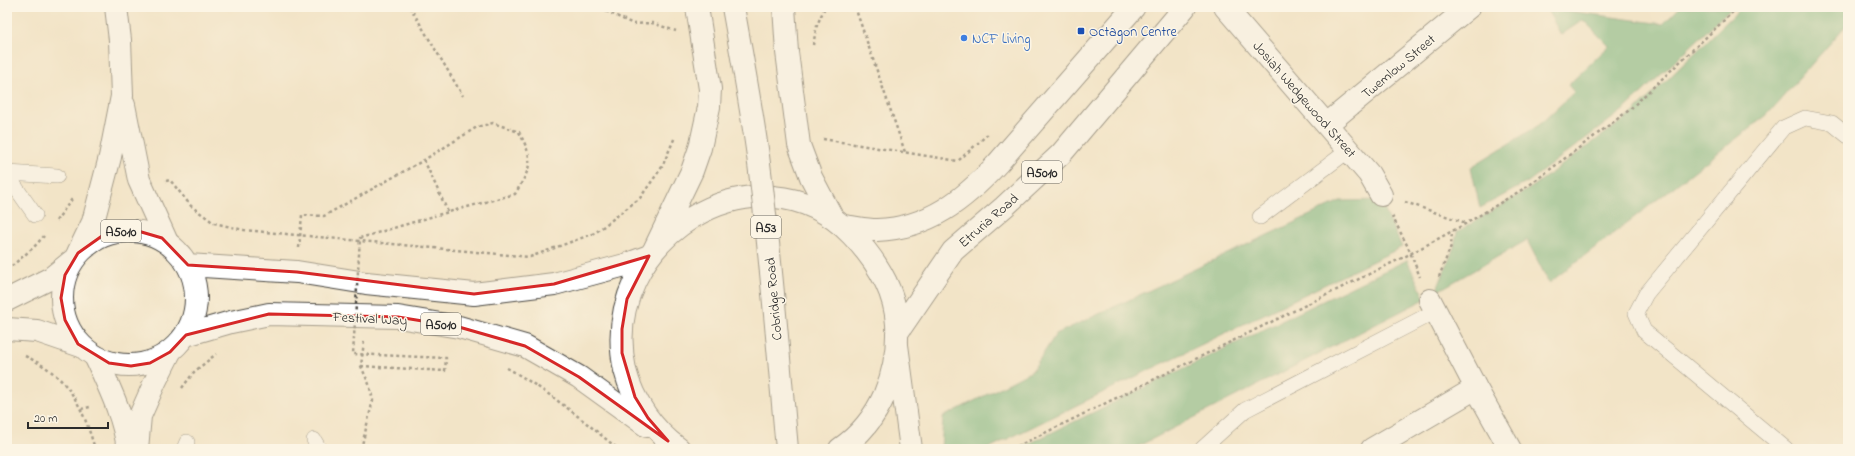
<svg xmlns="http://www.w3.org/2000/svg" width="1855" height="456" font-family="'Indie Flower',sans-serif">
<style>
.forest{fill:#67b078;stroke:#496e52}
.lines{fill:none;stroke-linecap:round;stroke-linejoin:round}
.service-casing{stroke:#494742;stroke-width:16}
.minor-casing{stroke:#494742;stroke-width:24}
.primary-casing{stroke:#494742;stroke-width:24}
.trunk-casing{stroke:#494742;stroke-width:24}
.path{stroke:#494742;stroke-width:2.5;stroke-dasharray:3 3;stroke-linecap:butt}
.service{stroke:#fff;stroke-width:15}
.minor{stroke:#fff;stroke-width:22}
.primary{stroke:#fff;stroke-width:22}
.trunk{stroke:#fff;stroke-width:22}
.trunk-bridge-casing{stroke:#494742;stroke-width:24;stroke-linecap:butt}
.path-bridge{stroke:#494742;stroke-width:2.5;stroke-dasharray:3 3;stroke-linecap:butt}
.trunk-bridge{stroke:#fff;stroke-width:22}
.marked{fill:none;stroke:#d62828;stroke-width:3;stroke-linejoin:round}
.transit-dot{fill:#1a4fb4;stroke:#fcf5e5;stroke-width:1.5}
.shop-dot{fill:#3f7fe0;stroke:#fcf5e5;stroke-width:1.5}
.labels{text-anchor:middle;stroke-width:3;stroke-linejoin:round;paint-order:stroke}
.shield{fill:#fcf5e5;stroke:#6a6863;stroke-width:1}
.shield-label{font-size:13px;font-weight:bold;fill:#2b2b2b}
.transit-label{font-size:14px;fill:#164399;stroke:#fcf5e5;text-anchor:start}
.shop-label{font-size:14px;fill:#366cbe;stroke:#fcf5e5;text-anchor:start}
.street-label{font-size:14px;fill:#2b2b2b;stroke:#fcf5e5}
</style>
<rect width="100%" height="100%" fill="#fcf5e5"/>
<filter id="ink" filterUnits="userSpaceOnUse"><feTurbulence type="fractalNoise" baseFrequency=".025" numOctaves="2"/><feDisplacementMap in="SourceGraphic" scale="8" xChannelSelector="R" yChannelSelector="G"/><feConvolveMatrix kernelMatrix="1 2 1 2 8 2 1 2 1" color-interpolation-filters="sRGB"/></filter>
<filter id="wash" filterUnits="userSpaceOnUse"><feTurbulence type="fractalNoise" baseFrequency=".012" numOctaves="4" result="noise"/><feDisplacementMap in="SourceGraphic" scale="16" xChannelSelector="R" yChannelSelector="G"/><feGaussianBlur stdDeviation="0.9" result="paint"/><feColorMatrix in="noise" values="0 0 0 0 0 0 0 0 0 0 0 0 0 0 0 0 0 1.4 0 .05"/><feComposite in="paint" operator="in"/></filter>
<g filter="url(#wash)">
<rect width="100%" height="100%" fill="#f2e4c7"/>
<path class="forest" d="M 1680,7 L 1732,7 L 1626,108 L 1528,182 L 1480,208 L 1471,167 L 1539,125 L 1574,92 L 1568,85 L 1609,46 L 1583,20 L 1561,35 L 1546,8 L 1663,24 Z
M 1742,7 L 1848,7 L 1848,23 L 1767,115 L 1549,283 L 1527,240 L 1436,292 L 1454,247 L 1457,232 L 1532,187 L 1633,113 Z
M 1380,200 L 1402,247 L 987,449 L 941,449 L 943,417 L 1032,371 L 1056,334 L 1340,201 Z
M 1407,260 L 1425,299 L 1133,449 L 1018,449 Z"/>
</g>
<g filter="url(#ink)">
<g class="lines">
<defs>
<path id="service" d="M 7,173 L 57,176
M 7,175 L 35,215
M 1260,217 L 1349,150
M 314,440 L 317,445 L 317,449
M 184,449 L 187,442
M 1202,449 L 1245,410 L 1436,311
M 1786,449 L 1644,331 L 1636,313 L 1646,294 L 1783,128 L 1805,118 L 1832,123 L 1848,136"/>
<path id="minor" d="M 1225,7 L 1369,174 L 1381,195
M 124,105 L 139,180 L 167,242
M 1327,124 L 1469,7
M 78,253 L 93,222 L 110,157 L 122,96 L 120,40 L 116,7
M 1430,300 L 1476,388 L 1510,449
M 96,358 C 109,387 124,417 128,449
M 137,449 L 140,416 L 155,382 L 170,352
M 1372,449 L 1476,388"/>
<path id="primary" d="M 843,226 C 854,227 866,230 877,230 C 929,228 964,200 998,163 L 1134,7
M62 298a67 67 0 1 1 134 0a67 67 0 1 1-134 0Z
M 188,265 L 297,272 L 366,283 L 474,294 L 554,284 L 625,265 L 649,256
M 7,300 L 51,278 L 72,261
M 7,329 L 37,331 L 81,346
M 897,333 L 953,251 L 1004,207 L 1061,154 L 1185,7
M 186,335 L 231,322 L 269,314 L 398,317 L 459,327 L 525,346 L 579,377 L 647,426
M 679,449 C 653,430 633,402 625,370 C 596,240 758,138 852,235 C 876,260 895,290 897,324 C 899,373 881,421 840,449"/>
<path id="trunk" d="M 784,7 L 787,52 L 799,145 L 811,177 L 832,217
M 655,248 L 692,171 L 700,148 L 709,107 L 710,89 L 697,7
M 897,345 L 911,449"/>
</defs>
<use href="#service" class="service-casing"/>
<use href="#minor" class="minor-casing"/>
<use href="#primary" class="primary-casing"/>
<use href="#trunk" class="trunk-casing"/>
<path class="path" d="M 410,7 L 463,96
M 855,7 L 905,152
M 606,11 L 633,24 L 652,23 L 676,31
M 813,45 L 817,25 L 825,7
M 823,139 L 958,161 L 988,134
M 424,160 L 448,212
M 166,181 L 170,180 L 191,206 L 214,223 L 244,230 L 530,257 L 595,233 L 640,198 L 662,167 L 675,137
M 1405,202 L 1466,223
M 1392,216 L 1408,247 L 1420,277
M 56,221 L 72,199
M 299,248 L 302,215 L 324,216 L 424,160 L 477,127 L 493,123 L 519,132 C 535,162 531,167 515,194 L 434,216
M 7,270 L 34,247 L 44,236
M 1439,277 L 1451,246 L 1452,231
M 25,356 C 69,376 82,405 95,449
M 507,368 C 547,390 583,420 618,449
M 182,388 L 194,372 L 216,354
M 81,409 L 90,407
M 361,449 L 373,400 L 369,384 L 361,366 L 364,341
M 1012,449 L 1410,254 L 1467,223 L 1528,186 L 1628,111 L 1738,7"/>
<use href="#service" class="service"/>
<use href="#minor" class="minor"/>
<use href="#primary" class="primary"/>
<use href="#trunk" class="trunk"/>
<defs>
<path id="trunk-bridge" d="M 733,7 C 742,57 751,106 758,156 C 771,254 778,351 787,449"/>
</defs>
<use href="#trunk-bridge" class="trunk-bridge-casing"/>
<path class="path-bridge" d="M 361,366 L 445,371 L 446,358 L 353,354 L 360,238 L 434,216"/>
<use href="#trunk-bridge" class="trunk-bridge"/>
</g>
</g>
<path d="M0 0H1855V456H0ZM 125,230 L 138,231 L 162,238 L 188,265 L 297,272 L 474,294 L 554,284 L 649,256 L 627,299 L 622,329 L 622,353 L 635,397 L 648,418 L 668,441 L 579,377 L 525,346 L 459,327 L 398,317 L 269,314 L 186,335 L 170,352 L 150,363 L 131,366 L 109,363 L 78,344 L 65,320 L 61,298 L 65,275 L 78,253 L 102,236 Z" fill="#f2e4c7" fill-opacity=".55" fill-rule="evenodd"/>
<path class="marked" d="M 125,230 L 138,231 L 162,238 L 188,265 L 297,272 L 474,294 L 554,284 L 649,256 L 627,299 L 622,329 L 622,353 L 635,397 L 648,418 L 668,441 L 579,377 L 525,346 L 459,327 L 398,317 L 269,314 L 186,335 L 170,352 L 150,363 L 131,366 L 109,363 L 78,344 L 65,320 L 61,298 L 65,275 L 78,253 L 102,236 Z"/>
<rect class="transit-dot" x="1077" y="27" width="8" height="8" rx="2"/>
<circle class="shop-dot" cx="964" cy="38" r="4"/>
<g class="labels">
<g class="shield">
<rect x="1022" y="161" width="40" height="22" rx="3"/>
<rect x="751" y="216" width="30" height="22" rx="3"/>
<rect x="101" y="220" width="40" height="22" rx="3"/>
<rect x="421" y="313" width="40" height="22" rx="3"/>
</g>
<g class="shield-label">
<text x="1042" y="177">A5010</text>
<text x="766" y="232">A53</text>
<text x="121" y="236">A5010</text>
<text x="441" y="329">A5010</text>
</g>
<g class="transit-label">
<text x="1089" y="36">Octagon Centre</text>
</g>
<g class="shop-label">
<text x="972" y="43">NCF Living</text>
</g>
<g class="street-label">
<text transform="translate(1398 66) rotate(-40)" y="5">Twemlow Street</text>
<text transform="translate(1305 99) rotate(49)" y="5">Josiah Wedgewood Street</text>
<text transform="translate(988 220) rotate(-41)" y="5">Etruria Road</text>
<text transform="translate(773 299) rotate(-95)" y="5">Cobridge Road</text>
<text transform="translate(370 318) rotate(3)" y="5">Festival Way</text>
</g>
</g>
<rect width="1855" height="456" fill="none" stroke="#fcf5e5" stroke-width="24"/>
<path d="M28 422v6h80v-6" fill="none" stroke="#2b2b2b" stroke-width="2"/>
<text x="34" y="422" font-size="12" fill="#2b2b2b" stroke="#fcf5e5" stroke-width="3" paint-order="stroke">20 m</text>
</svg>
